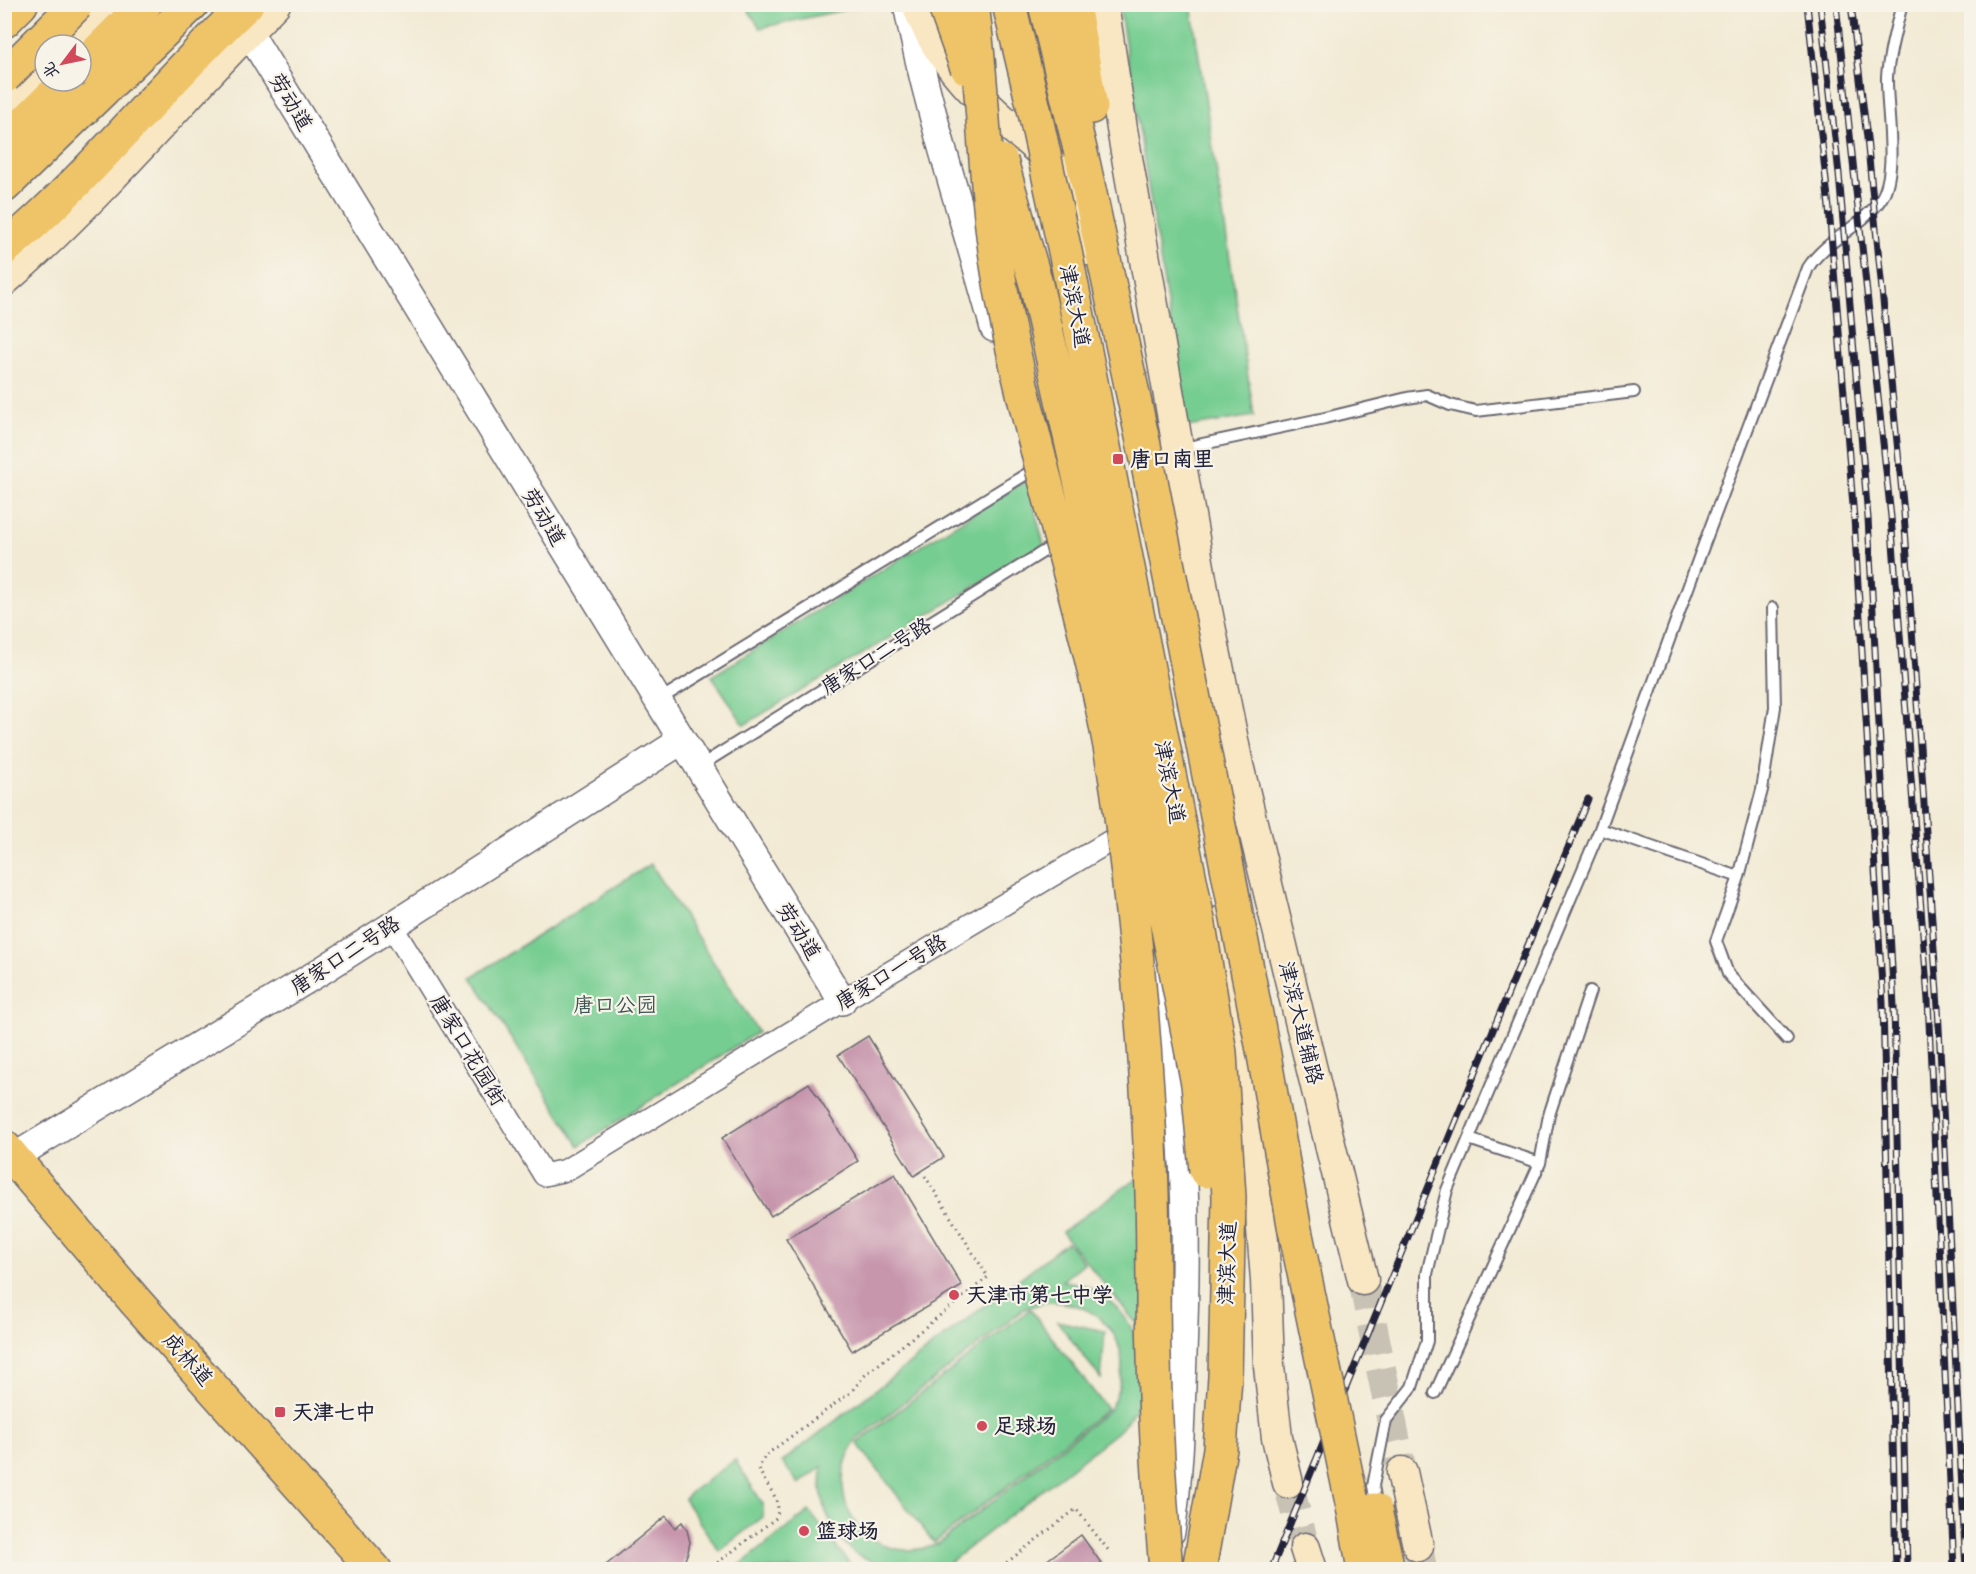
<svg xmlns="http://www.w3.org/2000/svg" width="1976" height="1574" font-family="Dekko,'LXGW WenKai TC',sans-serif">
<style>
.green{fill:#76cd91;stroke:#4c7866;stroke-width:1.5;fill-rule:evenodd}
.building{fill:#c796ad}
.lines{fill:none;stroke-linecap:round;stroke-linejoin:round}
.secondary-tunnel{stroke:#c8c2b5;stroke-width:30;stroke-dasharray:30 15;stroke-linecap:butt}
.service-casing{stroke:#6b6871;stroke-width:14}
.minor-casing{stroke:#6b6871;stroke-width:24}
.tertiary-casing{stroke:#6b6871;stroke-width:30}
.secondary-casing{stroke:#6b6871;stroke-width:33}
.primary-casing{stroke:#6b6871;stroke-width:36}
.trunk-casing{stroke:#6b6871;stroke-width:36}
.path{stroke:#6b6871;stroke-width:3;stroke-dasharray:1.5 4.5;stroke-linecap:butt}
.service{stroke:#fff;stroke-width:10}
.minor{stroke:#fff;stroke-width:21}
.tertiary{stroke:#fff;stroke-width:27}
.secondary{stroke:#f9e7c3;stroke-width:30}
.primary{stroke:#efc469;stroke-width:33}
.trunk{stroke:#efc469;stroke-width:33}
.rail-casing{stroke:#22223b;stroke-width:7}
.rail{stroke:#f7f3e8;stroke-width:4.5;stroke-dasharray:14;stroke-linecap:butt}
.trunk-bridge-casing{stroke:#6b6871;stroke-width:36;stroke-linecap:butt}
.trunk-bridge{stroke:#efc469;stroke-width:33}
.poi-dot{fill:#d1495b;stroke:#f7f3e8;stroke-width:2}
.labels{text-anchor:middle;stroke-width:4.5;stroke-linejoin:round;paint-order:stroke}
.street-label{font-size:21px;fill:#22223b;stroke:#f7f3e8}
.poi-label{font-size:21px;font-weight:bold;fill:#22223b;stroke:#f7f3e8;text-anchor:start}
.park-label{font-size:21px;fill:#3b5555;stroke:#f7f3e8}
</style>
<rect width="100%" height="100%" fill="#f7f3e8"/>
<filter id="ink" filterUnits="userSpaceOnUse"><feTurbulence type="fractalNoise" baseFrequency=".0167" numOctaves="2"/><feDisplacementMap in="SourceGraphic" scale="12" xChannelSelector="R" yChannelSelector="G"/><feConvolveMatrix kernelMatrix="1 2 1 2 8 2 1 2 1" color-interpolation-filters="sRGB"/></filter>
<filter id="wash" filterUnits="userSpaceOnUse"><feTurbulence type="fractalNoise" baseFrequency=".008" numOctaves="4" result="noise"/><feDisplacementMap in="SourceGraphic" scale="24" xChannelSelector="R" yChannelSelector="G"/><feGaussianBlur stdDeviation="1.35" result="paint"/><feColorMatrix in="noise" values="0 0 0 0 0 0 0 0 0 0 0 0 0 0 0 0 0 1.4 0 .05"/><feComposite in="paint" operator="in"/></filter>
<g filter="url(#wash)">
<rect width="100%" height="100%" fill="#f2ead4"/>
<path class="green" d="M 745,5 L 867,5 L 760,28 Z
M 1119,5 L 1191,5 L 1254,416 L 1187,427 Z
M 1027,480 L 1044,545 L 744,725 L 712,676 Z
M 651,864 L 758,1032 L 579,1146 L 472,977 Z
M 1144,1173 L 1144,1333 L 1062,1232 Z
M 1067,1242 L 1084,1263 L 1062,1281 C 1099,1283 1133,1315 1139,1351 C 1141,1358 1140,1367 1140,1374 C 1140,1384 1141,1393 1138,1402 C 1134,1414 1126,1423 1117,1432 L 941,1569 L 886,1568 L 854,1553 L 837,1535 L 826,1512 L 821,1490 L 822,1467 L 799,1484 L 782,1462 ZM 1046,1302 C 1111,1300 1141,1355 1109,1410 L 938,1544 C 870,1571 817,1501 856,1440 L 1024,1309 Z
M 1030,1309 L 1107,1409 L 934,1543 L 857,1443 Z
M 1057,1321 L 1105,1331 L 1101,1379 Z
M 735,1460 L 763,1504 L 763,1517 L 719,1551 L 684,1499 L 692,1491 Z
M 809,1511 L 854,1569 L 737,1569 L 736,1568 Z"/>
<g id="blocks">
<path class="building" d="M 868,1036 L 944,1157 L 914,1176 L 838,1055 Z
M 809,1083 L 858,1161 L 771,1216 L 722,1138 Z
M 895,1174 L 962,1286 L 852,1351 L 786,1239 Z
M 666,1516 L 675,1528 L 682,1522 L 687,1530 L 690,1542 L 688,1552 L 681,1570 L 600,1570 Z
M 1081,1535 L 1106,1570 L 1034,1570 Z"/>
</g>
</g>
<g filter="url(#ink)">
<use href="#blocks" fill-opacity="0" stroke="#6b6871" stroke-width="1.5"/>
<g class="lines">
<path class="secondary-tunnel" d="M 1363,1280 L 1402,1472
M 1288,1483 L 1305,1548
M 1418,1546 L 1422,1570"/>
<defs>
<path id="service" d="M 1179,449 L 1325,418 L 1407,398 L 1427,395 L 1450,405 L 1476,411 L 1634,392
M 657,701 L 1033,470
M 698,767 L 1054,545
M 1600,829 L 1739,877 L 1762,790 L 1775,707 L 1773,608
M 1739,877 L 1716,941 L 1728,974 L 1787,1039
M 1469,1139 L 1540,1163
M 1435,1393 L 1540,1163 L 1549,1115 L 1590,991
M 1377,1507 L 1373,1486 L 1386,1420 L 1412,1387 L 1427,1341 L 1427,1274 L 1447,1190 L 1600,829 L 1700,555 L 1808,268 C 1826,239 1861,228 1881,199 C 1899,171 1886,110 1887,76 C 1889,52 1896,28 1902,4"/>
<path id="minor" d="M 391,925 L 544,1175 L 566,1170 L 842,1001 L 1132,828"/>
<path id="tertiary" d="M 907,4 C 928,114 965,220 994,328
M 248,31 L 842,1001
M 1147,947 C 1160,1000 1173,1054 1179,1108 C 1187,1190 1186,1272 1183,1354 C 1181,1414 1180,1473 1171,1532
M 4,1163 L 318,973 L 681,741"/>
<path id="secondary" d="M 917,4 C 934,54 971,92 1010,126 C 1026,139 1044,153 1056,170 C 1074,194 1080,222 1087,250
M 1103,4 L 1122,129 L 1205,601 L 1238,765 L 1363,1280
M 61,45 L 101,4
M 4,103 L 45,62
M 4,281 C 102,196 184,96 275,4
M 1222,921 L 1247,1069 L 1257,1166 L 1266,1280 L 1269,1366 L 1277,1438 L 1288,1483
M 1402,1472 L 1418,1546
M 1305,1548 L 1312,1570"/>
<path id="primary" d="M 4,186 L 192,4
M 4,1147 L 136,1302 L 375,1570"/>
<path id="trunk" d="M 1045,4 L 1084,166 L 1146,455
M 1073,4 L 1091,107
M 4,21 L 21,4
M 81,68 L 145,4
M 4,143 L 67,81
M 4,249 C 93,175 163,83 247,4"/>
</defs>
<use href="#service" class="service-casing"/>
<use href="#minor" class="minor-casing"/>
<use href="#tertiary" class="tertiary-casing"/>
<use href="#secondary" class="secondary-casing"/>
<use href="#primary" class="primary-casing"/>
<use href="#trunk" class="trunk-casing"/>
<path class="path" d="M 717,1563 L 722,1570
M 708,1570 L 776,1518 C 784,1497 763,1486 759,1467 L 766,1455 L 851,1392 L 864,1376 L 988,1277 L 925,1176
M 997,1570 L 1076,1509 L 1109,1551"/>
<use href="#service" class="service"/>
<use href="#minor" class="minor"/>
<use href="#tertiary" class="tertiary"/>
<use href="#secondary" class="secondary"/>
<use href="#primary" class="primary"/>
<use href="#trunk" class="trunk"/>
<defs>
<path id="rail" d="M 1807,4 L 1829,208 L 1854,518 L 1883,1003 L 1896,1570
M 1820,4 L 1839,174 L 1868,518 L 1894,1006 L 1907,1570
M 1836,4 L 1891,517 L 1928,1000 L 1954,1570
M 1851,4 L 1867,138 L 1904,513 L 1938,1007 L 1966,1570
M 1271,1570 L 1588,799"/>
</defs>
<use href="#rail" class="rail-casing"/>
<use href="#rail" class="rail"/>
<defs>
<path id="trunk-bridge" d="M 944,4 L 967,68
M 972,4 C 985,99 984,195 1001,289 C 1033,469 1100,642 1122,824 C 1136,937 1146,1051 1151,1164 C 1154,1228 1152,1292 1154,1355 C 1155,1427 1160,1498 1166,1570
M 1009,4 L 1035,113 L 1066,256 L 1199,925 L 1220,1053 L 1229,1197 L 1225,1377 L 1220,1449 L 1199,1570
M 4,77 L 77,4
M 1001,161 L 1036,284 L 1088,516 L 1198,1084 L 1206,1171
M 1146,455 L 1264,1055 L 1294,1225 L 1354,1512 L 1364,1570
M 1375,1510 L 1388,1570"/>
</defs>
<use href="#trunk-bridge" class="trunk-bridge-casing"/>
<use href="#trunk-bridge" class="trunk-bridge"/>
</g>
</g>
<g class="poi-dot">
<rect x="1112" y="453" width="12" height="12" rx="3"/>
<circle cx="954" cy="1295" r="6"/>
<rect x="274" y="1406" width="12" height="12" rx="3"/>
<circle cx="982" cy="1426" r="6"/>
<circle cx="804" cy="1531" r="6"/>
</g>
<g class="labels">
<g class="street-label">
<text transform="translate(291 102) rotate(59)" y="7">劳动道</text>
<text transform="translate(1075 306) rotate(79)" y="7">津滨大道</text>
<text transform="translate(544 517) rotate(59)" y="7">劳动道</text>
<text transform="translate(876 656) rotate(-32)" y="7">唐家口二号路</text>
<text transform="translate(1170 782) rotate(79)" y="7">津滨大道</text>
<text transform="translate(799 931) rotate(58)" y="7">劳动道</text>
<text transform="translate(345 955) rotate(-33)" y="7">唐家口二号路</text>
<text transform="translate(891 972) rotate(-31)" y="7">唐家口一号路</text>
<text transform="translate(1301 1023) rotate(76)" y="7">津滨大道辅路</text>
<text transform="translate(468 1050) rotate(59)" y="7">唐家口花园街</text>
<text transform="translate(1227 1263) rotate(-88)" y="7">津滨大道</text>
<text transform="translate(188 1359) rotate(48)" y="7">成林道</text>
</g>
<g class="poi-label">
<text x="1130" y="466">唐口南里</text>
<text x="966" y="1302">天津市第七中学</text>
<text x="292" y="1419">天津七中</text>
<text x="994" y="1433">足球场</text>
<text x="816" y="1538">篮球场</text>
</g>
<g class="park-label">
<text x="615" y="1012">唐口公园</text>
</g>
</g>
<rect width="1976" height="1574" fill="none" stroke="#f7f3e8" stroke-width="24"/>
<g transform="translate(63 63) rotate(238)"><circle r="28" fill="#f7f3e8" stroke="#a29fa3" stroke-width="1.5"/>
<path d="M0-4.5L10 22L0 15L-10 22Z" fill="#d1495b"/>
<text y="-9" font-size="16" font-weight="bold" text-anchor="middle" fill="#22223b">北</text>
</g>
</svg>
